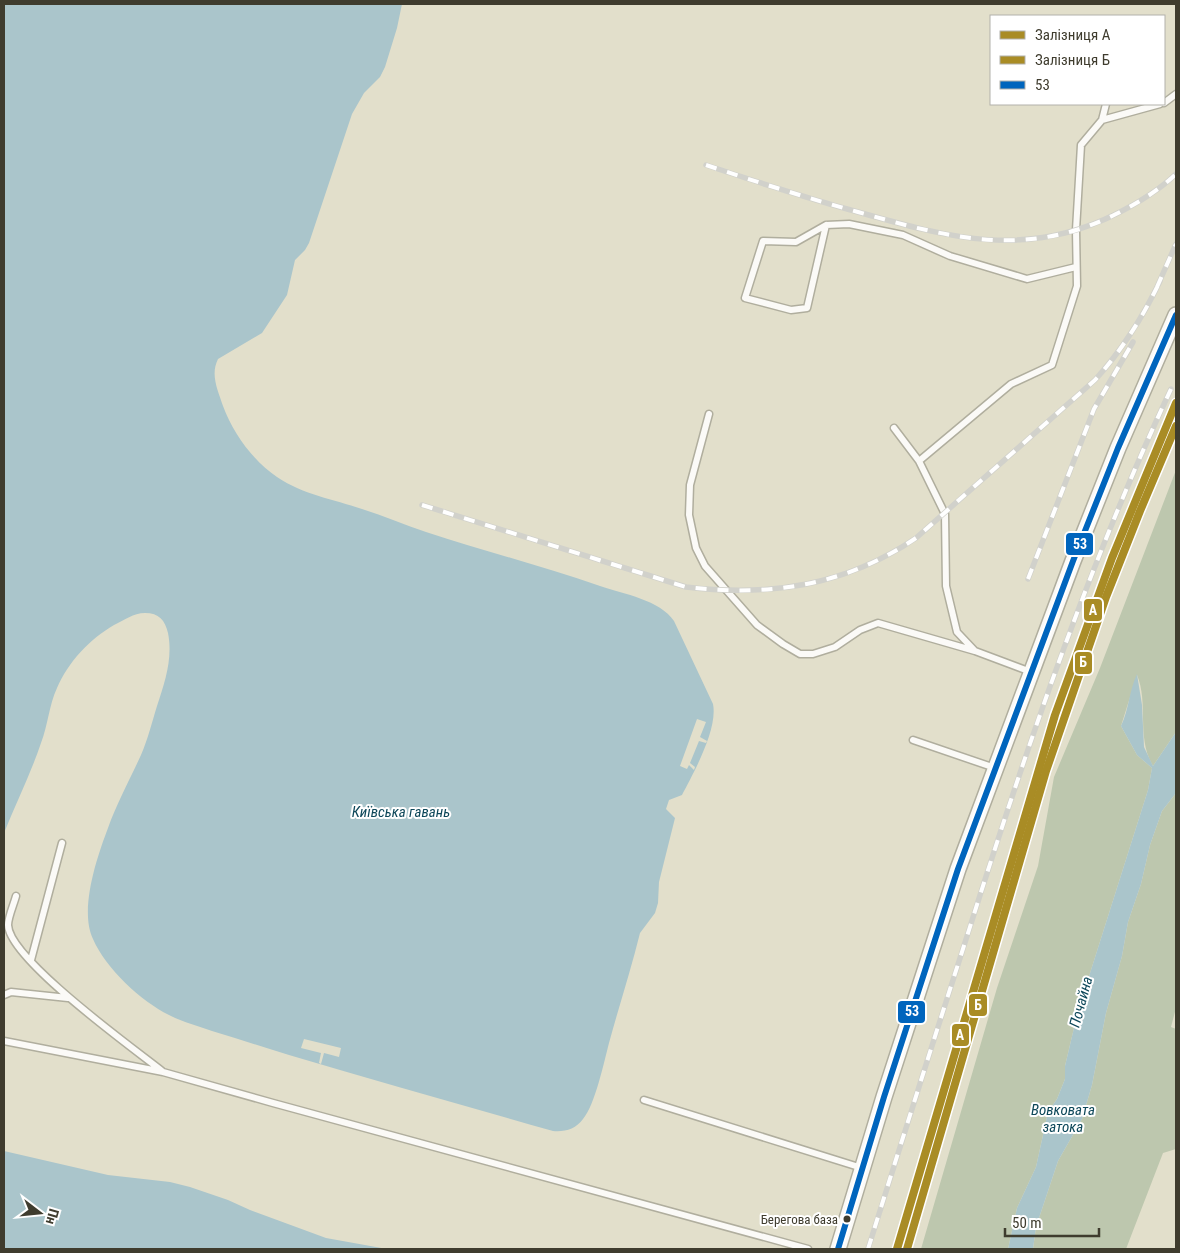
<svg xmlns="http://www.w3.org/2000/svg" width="1180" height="1253" font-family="'Roboto Condensed',sans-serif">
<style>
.forest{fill:#bdc7ae}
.water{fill:#aac5cb}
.pier{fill:#e2dfcb}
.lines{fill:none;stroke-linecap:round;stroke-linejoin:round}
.service-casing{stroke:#b0ae9e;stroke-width:9}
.tertiary-casing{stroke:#b0ae9e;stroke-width:18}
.service{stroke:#fbfaf7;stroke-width:6}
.tertiary{stroke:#fbfaf7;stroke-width:15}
.rail-casing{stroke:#d1d1cb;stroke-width:5.5}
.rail{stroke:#fff;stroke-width:4;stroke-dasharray:11;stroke-linecap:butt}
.bus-1-casing{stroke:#fff;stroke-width:10}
.bus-1{stroke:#0065bd;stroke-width:6}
.rail-1-casing{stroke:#fff;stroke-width:11}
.rail-2-casing{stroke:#fff;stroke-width:11}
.rail-1{stroke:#a98c25;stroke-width:8}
.rail-2{stroke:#a98c25;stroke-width:8}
.bus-dot{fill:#3f3c2e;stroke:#fff;stroke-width:2}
.labels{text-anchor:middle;stroke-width:4;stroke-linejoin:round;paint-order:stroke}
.bus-label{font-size:13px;fill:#3f3c2e;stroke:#fff;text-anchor:end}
.water-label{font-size:15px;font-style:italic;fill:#0d4759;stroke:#fff}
.line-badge{stroke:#fff;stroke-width:2}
.badge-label{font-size:14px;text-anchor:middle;font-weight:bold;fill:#fff}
</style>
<rect width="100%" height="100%" fill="#e2dfcb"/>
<path class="forest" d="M 1176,470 L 1176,732 L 1153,766 C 1136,737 1149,704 1137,675 L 1121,726 L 1137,755 L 1152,768 L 1148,790 L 1078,1011 L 1065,1066 L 1065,1079 L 1057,1099 L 1048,1112 L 1036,1167 L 1017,1208 L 1008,1249 L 921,1249 L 997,988 L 1038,866 L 1054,777 L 1100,668 Z
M 1176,793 L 1176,1008 L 1171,1027 L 1176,1029 L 1176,1149 L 1163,1153 L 1126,1249 L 1033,1249 L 1036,1227 L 1058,1161 L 1082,1119 L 1092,1085 L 1106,1013 L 1122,956 L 1128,922 L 1141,884 L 1150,845 L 1162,811 Z"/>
<path class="water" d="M 4,4 L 402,4 L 397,28 L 385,67 L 380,77 L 364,93 L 352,114 L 309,243 L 305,250 L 295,260 L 287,295 L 262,333 L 218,359 C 210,375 218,390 223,406 C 233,433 253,461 277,477 C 304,495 333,499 362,509 C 384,516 405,525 426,532 C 484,551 543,566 600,586 C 624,594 660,600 674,621 L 713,704 C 718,729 694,772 682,795 L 669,800 L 666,809 L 675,818 L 659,882 L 658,903 L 655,913 L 640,933 C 631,970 619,1006 609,1043 C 604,1062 595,1105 583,1119 C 576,1129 565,1132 553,1131 C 465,1106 377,1081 289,1055 C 263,1047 238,1039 212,1031 C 198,1026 182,1022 169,1015 C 141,1001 106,969 93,939 C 79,910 97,857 108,828 C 117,803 130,779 141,755 C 148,739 152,722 157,706 C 165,682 173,658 168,633 C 165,620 159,613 145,613 C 133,613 125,620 114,625 C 90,639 68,662 57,688 C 49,705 48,725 41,743 C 31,773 16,803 4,833 Z
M 1137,674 L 1142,705 L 1144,747 L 1153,766 L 1176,732 L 1176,793 L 1162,811 L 1150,845 L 1141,884 L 1128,922 L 1122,956 L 1106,1013 L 1092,1085 L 1082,1119 L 1058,1161 L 1036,1227 L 1033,1249 L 1008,1249 L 1017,1208 L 1036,1167 L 1048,1112 L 1057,1099 L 1065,1079 L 1065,1066 L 1078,1011 L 1148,790 L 1152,768 L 1137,755 L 1121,726 C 1129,709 1129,691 1137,674 Z
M 4,1151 L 108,1175 L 170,1182 L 190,1187 L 228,1200 L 250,1210 L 326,1238 L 387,1249 L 4,1249 Z"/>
<path class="pier" d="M 697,719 L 706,722 L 700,737 L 707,741 L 706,743 L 699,741 L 690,763 L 695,767 L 694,770 L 689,765 L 687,769 L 680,766 Z
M 304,1039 L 341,1048 L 339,1057 L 324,1053 L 321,1064 L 319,1063 L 321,1053 L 301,1048 Z"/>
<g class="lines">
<defs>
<path id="service" d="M 1164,103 L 1176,94
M 1102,120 L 1160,104
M 826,225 L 796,242 L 763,241 L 745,298 L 791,310 L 807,308 L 826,225 L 849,224 L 903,235 L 950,256 L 1027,279 L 1076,267
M 709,414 L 690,485 L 689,515 L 696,548 L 705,566 L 757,625 L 783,644 L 800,654 L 813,654 L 835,647 L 860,630 L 878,623 L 975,651
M 894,428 L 919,461 L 945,514 L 946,586 L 957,632 L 975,651 L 1031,672
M 919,461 L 1011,384 L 1052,365 L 1077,286 L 1076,230 L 1081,145 L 1102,120 L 1106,104
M 913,740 L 995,768
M 16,896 C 14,904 8,917 8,925 C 9,959 133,1048 162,1071
M 31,960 L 62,843
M 4,995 L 11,992 L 68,998
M 4,1041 L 163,1072 L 273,1103 L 808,1249
M 644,1100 L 862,1168"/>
<path id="tertiary" d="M 838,1249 L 884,1097 L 958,869 L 1073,561 L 1118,448 L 1176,315"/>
</defs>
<use href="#service" class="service-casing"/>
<use href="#tertiary" class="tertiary-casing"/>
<use href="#service" class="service"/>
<use href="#tertiary" class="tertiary"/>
<defs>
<path id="rail" d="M 706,165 C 757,182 807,198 858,212 C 950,238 1026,259 1116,214 C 1138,203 1158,191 1176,174
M 1157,287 L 1176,244
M 422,505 L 686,587 C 769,597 845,586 916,538 L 1095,380 C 1122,350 1143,317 1160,281
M 1028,579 L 1094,409 L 1133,342
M 868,1249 C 901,1143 935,1036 969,930 C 1027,746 1089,564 1171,389"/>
</defs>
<use href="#rail" class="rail-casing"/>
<use href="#rail" class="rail"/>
<defs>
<path id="bus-1" d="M 838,1249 L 884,1097 L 958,869 L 1073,561 L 1118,448 L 1176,315"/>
</defs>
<use href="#bus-1" class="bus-1-casing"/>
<use href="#bus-1" class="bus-1"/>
<defs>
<path id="rail-1" d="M 897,1249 L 1055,715 L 1112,558 L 1176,403"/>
<path id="rail-2" d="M 907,1249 L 1046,771 L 1106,597 L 1140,511 L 1176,426"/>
</defs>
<use href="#rail-1" class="rail-1-casing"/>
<use href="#rail-2" class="rail-2-casing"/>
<use href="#rail-1" class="rail-1"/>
<use href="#rail-2" class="rail-2"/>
</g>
<circle class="bus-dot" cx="847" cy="1219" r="4.5"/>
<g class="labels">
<g class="bus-label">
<text x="838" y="1224">Берегова база</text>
</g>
<g class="water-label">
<text x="401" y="817">Київська гавань</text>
<text transform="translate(1081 1002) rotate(-75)" y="5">Почайна</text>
<text x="1063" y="1115">Вовковата<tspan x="1063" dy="17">затока</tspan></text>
</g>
</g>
<g class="line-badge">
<rect x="1065" y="532" width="29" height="24" rx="5" fill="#0065bd"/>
<rect x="1083" y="598" width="20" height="24" rx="5" fill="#a98c25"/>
<rect x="1074" y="651" width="19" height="24" rx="5" fill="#a98c25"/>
<rect x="968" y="993" width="20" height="24" rx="5" fill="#a98c25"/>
<rect x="897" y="1000" width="29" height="24" rx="5" fill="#0065bd"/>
<rect x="951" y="1023" width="19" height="24" rx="5" fill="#a98c25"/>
</g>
<g class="badge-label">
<text x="1080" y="549">53</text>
<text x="1093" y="615">A</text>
<text x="1083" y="667">Б</text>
<text x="978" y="1010">Б</text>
<text x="912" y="1016">53</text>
<text x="960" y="1040">A</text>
</g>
<rect width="1180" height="1253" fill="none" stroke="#3f3c2e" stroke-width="10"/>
<rect x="990" y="15" width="175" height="90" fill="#ffffff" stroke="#b2b1ab"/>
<rect x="1000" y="31" width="25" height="8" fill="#a98c25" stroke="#b2b1ab"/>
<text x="1035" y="40" font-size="15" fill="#3f3c2e">Залізниця A</text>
<rect x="1000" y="56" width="25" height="8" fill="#a98c25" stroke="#b2b1ab"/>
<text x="1035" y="65" font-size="15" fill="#3f3c2e">Залізниця Б</text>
<rect x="1000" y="81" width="25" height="8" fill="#0065bd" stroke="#b2b1ab"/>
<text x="1035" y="90" font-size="15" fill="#3f3c2e">53</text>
<g transform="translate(40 1213) rotate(106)" stroke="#ffffff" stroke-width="4" paint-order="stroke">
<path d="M0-4L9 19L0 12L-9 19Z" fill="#3f3c2e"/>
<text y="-8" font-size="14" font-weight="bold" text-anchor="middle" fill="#3f3c2e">Пн</text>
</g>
<path d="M1005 1228v8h94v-8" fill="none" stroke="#3f3c2e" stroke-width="2.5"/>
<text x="1012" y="1228" font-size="15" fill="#3f3c2e" stroke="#ffffff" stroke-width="4" paint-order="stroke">50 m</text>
</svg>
